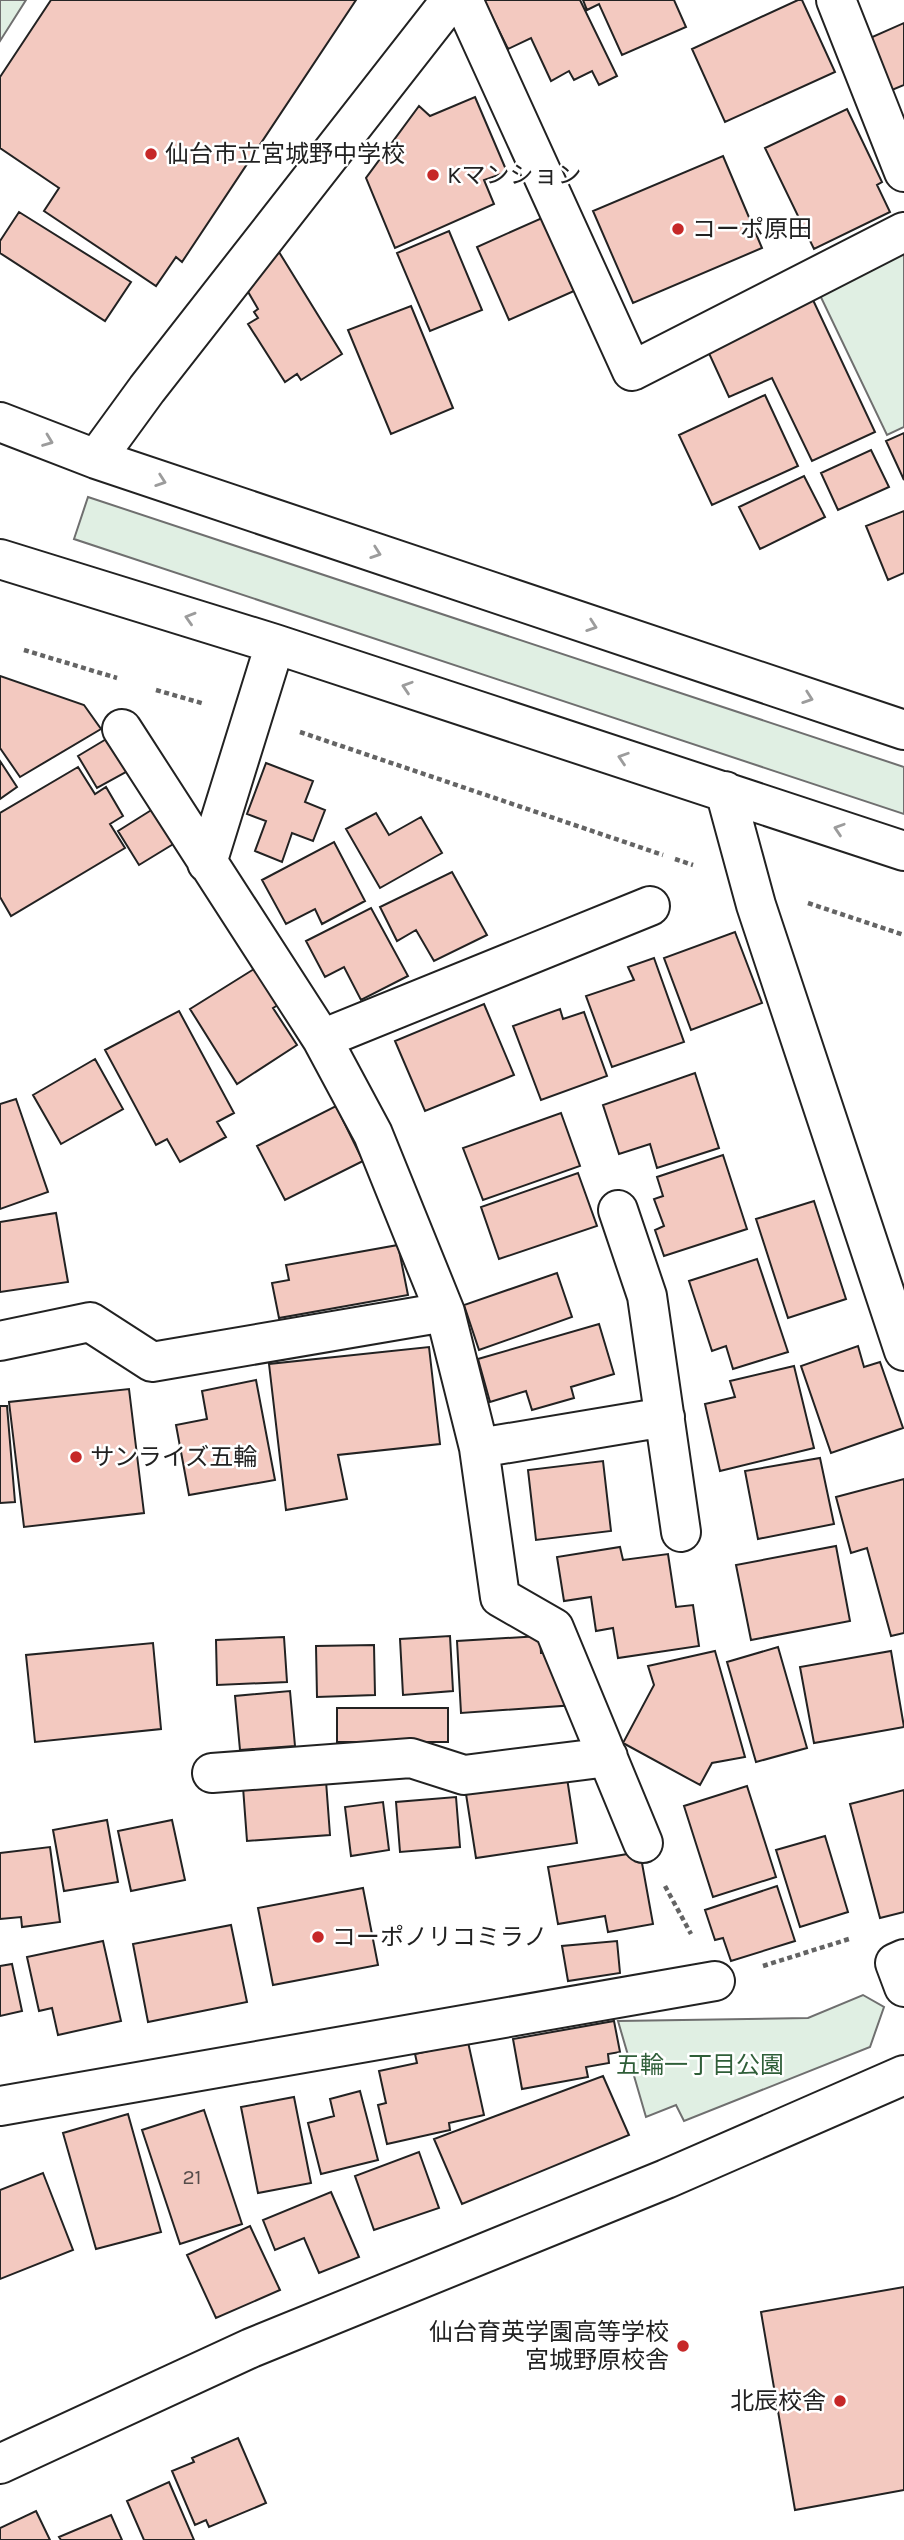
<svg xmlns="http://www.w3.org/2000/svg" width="904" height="2540" font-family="Karla,'Noto Sans JP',sans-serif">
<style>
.green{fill:#e0efe3;stroke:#6f6f6f;stroke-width:2}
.building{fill:#f3c9c0;stroke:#222;stroke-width:2}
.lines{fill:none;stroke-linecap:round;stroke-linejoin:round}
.minor-casing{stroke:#222;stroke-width:42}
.path{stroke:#646464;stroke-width:4.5;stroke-dasharray:5 3.5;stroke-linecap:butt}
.minor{stroke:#fff;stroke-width:38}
.oneway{stroke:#9c9c9c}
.poi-dot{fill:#c62828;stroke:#fff;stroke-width:2.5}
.labels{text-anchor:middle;stroke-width:5;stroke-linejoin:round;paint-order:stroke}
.number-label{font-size:21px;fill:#564c4a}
.poi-label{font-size:24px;fill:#222;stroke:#fff;text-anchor:start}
.park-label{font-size:24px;fill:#2f5e38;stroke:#fff}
</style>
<rect width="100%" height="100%" fill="#fff"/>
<path class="green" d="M 0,0 L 26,0 L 0,41 Z
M 904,250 L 904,427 L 887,435 L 817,289 Z
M 88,497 L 904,767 L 904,814 L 74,539 Z
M 863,1995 L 884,2007 L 870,2047 L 684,2121 L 676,2105 L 646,2117 L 618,2021 L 808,2018 Z"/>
<path class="building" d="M 51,0 L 356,0 L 182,262 L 176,257 L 156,286 L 44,211 L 59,188 L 0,148 L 0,77 Z
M 484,0 L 580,0 L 617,76 L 599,85 L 592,71 L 574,80 L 569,71 L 551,81 L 531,38 L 508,49 Z
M 583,0 L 674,0 L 686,27 L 622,55 L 599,4 L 587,10 Z
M 798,0 L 802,0 L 835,72 L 725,122 L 692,49 Z
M 904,23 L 904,85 L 892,90 L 870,38 Z
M 475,97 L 507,172 L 484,180 L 494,204 L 395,248 L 366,178 L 419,106 L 430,116 Z
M 847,109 L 882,182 L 877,185 L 890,212 L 814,249 L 765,148 Z
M 723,156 L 762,248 L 633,303 L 593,211 Z
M 19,212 L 131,282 L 105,321 L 0,253 L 0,241 Z
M 542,218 L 574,291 L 509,320 L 477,247 Z
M 449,231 L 482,310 L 430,331 L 397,253 Z
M 279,252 L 342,354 L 301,380 L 297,374 L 285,382 L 248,324 L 258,318 L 254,312 L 258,309 L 247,290 Z
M 813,300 L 875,432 L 812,461 L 772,378 L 729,397 L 707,349 Z
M 411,306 L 453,408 L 391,434 L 348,330 Z
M 765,395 L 798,466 L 712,505 L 679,435 Z
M 904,433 L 904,480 L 886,441 Z
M 871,450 L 889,487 L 838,510 L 821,473 Z
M 804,476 L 825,517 L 760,549 L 739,507 Z
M 904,511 L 904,573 L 888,580 L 866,526 Z
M 0,676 L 84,705 L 101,729 L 20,777 L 0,748 Z
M 108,738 L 128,771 L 97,788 L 78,756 Z
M 0,761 L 17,787 L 0,799 Z
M 266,763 L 313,781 L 305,802 L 325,810 L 313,841 L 292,833 L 282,862 L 255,851 L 266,821 L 247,814 Z
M 78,767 L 95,794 L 106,787 L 123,816 L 110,824 L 125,848 L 11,916 L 0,897 L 0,813 Z
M 153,809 L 175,843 L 139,865 L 118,831 Z
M 376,813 L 389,835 L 421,817 L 442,853 L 380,888 L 346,829 Z
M 334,842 L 365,901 L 322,924 L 315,909 L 286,924 L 262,880 Z
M 452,872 L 487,935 L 434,961 L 416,930 L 397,941 L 380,907 Z
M 371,908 L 408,976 L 361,1000 L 344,967 L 325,977 L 306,941 Z
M 735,932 L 762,1003 L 691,1030 L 664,958 Z
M 654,958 L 684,1042 L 612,1067 L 586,996 L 634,980 L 628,967 Z
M 254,969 L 278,1005 L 273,1008 L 297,1045 L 237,1084 L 190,1009 Z
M 484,1004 L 514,1075 L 425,1111 L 395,1041 Z
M 560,1009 L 563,1019 L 584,1012 L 607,1076 L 541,1100 L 513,1026 Z
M 179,1011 L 234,1113 L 217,1122 L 226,1137 L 180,1162 L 167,1139 L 156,1145 L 105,1050 Z
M 95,1059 L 123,1109 L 61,1144 L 33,1095 Z
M 695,1073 L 719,1148 L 657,1168 L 650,1144 L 619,1154 L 603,1105 Z
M 16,1099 L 48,1192 L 0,1209 L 0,1104 Z
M 336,1106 L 363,1161 L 285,1200 L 257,1146 Z
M 561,1113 L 580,1166 L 483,1200 L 463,1148 Z
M 723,1155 L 747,1229 L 664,1256 L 655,1230 L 664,1226 L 654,1199 L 663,1196 L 657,1177 Z
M 578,1173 L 597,1226 L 499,1259 L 481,1207 Z
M 814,1201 L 846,1299 L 788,1318 L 756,1219 Z
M 56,1213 L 68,1282 L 0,1292 L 0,1222 Z
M 398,1245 L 408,1295 L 279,1318 L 272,1283 L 289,1280 L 286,1265 Z
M 757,1259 L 788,1352 L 733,1369 L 726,1346 L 712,1351 L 689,1281 Z
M 557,1273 L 572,1317 L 479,1350 L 464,1305 Z
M 599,1324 L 614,1374 L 571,1387 L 574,1398 L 532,1410 L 526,1391 L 490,1402 L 478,1359 Z
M 858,1346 L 864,1367 L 880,1362 L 903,1428 L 831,1453 L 801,1366 Z
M 429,1347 L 440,1444 L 338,1455 L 347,1499 L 286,1510 L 269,1364 Z
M 794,1366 L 814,1448 L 720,1471 L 705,1404 L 735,1397 L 730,1381 Z
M 256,1380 L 275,1480 L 189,1495 L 176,1425 L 207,1419 L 202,1391 Z
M 129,1389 L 144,1513 L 24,1527 L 9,1402 Z
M 0,1406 L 7,1406 L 15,1502 L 0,1503 Z
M 820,1458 L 834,1524 L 758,1539 L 745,1471 Z
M 603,1461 L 611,1531 L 536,1540 L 528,1470 Z
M 904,1479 L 904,1633 L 891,1636 L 867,1548 L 851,1553 L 836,1497 Z
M 836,1546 L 850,1621 L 751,1640 L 736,1565 Z
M 620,1547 L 623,1560 L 668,1554 L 676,1607 L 693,1605 L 699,1646 L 618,1658 L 613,1628 L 596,1631 L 591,1597 L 564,1601 L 557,1557 Z
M 450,1636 L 453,1691 L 403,1695 L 400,1639 Z
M 540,1636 L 541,1653 L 553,1653 L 575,1705 L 461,1713 L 457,1641 Z
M 284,1637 L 287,1682 L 217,1685 L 216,1640 Z
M 153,1643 L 161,1729 L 35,1742 L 26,1655 Z
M 374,1645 L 375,1695 L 317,1697 L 316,1646 Z
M 778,1647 L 807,1748 L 756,1762 L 727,1662 Z
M 715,1651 L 745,1757 L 712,1763 L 700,1785 L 623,1743 L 654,1685 L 648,1666 Z
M 891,1651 L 904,1727 L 814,1743 L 800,1667 Z
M 290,1691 L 295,1746 L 240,1750 L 235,1696 Z
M 337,1708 L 448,1708 L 448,1742 L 337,1742 Z
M 567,1778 L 577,1843 L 476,1858 L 466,1794 Z
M 326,1781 L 330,1835 L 247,1841 L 243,1787 Z
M 747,1786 L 776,1877 L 713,1897 L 684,1806 Z
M 904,1790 L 904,1912 L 880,1918 L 850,1804 Z
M 456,1797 L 460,1847 L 400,1852 L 396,1802 Z
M 383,1802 L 389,1850 L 351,1856 L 345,1807 Z
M 107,1820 L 118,1882 L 64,1891 L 53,1830 Z
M 172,1820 L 185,1880 L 131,1891 L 118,1831 Z
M 825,1836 L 848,1912 L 800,1927 L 776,1850 Z
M 50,1847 L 60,1922 L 22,1927 L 21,1917 L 0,1919 L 0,1853 Z
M 640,1852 L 653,1924 L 608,1932 L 605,1916 L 558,1924 L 548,1867 Z
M 777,1886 L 795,1941 L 731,1961 L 723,1938 L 715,1940 L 705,1910 Z
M 363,1888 L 378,1965 L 273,1985 L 258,1908 Z
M 231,1925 L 247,2002 L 148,2022 L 133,1944 Z
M 103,1941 L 121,2021 L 58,2035 L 52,2008 L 39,2011 L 27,1957 Z
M 617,1941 L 620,1973 L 568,1981 L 562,1946 Z
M 12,1964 L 22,2011 L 0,2016 L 0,1966 Z
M 614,2021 L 620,2052 L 608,2054 L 609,2063 L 586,2067 L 588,2077 L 522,2089 L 513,2039 Z
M 468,2042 L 484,2115 L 449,2123 L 450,2130 L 387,2144 L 378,2105 L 386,2103 L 379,2071 L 417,2063 L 415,2054 Z
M 603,2076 L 629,2135 L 462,2204 L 434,2139 Z
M 360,2091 L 378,2160 L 321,2174 L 308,2123 L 334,2116 L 330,2099 Z
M 294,2097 L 311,2183 L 258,2193 L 241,2107 Z
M 204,2110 L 242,2224 L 180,2244 L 142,2130 Z
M 128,2114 L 161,2232 L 96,2249 L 63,2133 Z
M 419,2152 L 439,2208 L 374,2230 L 355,2176 Z
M 43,2173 L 73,2250 L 0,2279 L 0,2190 Z
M 331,2192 L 359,2257 L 319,2273 L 304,2238 L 275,2250 L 263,2220 Z
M 250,2226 L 280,2290 L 216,2318 L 187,2255 Z
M 904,2287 L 904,2490 L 795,2510 L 761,2312 Z
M 238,2438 L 266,2503 L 209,2527 L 206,2520 L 195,2525 L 172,2471 L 194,2462 L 192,2458 Z
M 169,2482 L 194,2540 L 144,2540 L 127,2501 Z
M 36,2511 L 50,2540 L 0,2540 L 0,2528 Z
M 111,2515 L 122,2540 L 61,2540 L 59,2537 Z"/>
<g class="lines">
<defs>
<path id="minor" d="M 463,0 L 632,371 L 904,232
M 836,0 L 904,172
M 0,422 L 96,459 L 904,730
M 96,459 L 147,389 L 451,0
M 0,559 L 275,644 L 904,851
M 122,729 L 322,1039 L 373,1134 L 445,1312 L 479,1448 L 500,1597 L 554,1628 L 643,1843
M 725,791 L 756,905 L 904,1351
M 207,863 L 275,644
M 322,1039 L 650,906
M 618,1210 L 647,1296 L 681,1532
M 0,1341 L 90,1322 L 152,1362 L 445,1312
M 479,1448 L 665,1417
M 212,1773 L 411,1758 L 464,1775 L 608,1757
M 904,1959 L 895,1963 L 904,1987
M 0,2106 L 715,1981
M 0,2464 L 251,2348 L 666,2179 L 904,2075"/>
</defs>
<use href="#minor" class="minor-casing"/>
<path class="path" d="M 24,650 L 117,678
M 156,690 L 205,704
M 300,732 L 663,855
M 675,859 L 693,865
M 808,903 L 904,935
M 665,1886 L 691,1934
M 763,1966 L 852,1938"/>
<use href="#minor" class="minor"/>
</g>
<defs><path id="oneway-chevron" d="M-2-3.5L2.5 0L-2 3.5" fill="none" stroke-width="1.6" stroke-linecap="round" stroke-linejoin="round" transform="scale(1.75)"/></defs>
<g class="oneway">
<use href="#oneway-chevron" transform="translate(48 441) rotate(21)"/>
<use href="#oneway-chevron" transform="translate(161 481) rotate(19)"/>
<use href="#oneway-chevron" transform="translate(376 553) rotate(19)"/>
<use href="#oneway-chevron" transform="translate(190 618) rotate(-163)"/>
<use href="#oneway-chevron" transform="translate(592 626) rotate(19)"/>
<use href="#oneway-chevron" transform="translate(407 687) rotate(-162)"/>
<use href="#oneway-chevron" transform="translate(808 698) rotate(19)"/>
<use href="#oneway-chevron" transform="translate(623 758) rotate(-162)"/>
<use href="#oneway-chevron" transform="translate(839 829) rotate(-162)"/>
</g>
<g class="poi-dot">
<circle cx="151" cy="154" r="7"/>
<circle cx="433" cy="175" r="7"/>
<circle cx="678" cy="229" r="7"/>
<circle cx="76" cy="1457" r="7"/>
<circle cx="318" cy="1937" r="7"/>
<circle cx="683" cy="2346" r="7"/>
<circle cx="840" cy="2401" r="7"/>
</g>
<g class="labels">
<g class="number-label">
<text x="192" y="2184">21</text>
</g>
<g class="poi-label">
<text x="165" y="162">仙台市立宮城野中学校</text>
<text x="447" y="183">Kマンション</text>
<text x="692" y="237">コーポ原田</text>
<text x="90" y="1465">サンライズ五輪</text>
<text x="332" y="1945">コーポノリコミラノ</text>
<text x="669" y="2340" text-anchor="end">仙台育英学園高等学校<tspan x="669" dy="28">宮城野原校舎</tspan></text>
<text x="826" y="2409" text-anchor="end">北辰校舎</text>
</g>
<g class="park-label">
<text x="700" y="2073">五輪一丁目公園</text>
</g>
</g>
</svg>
